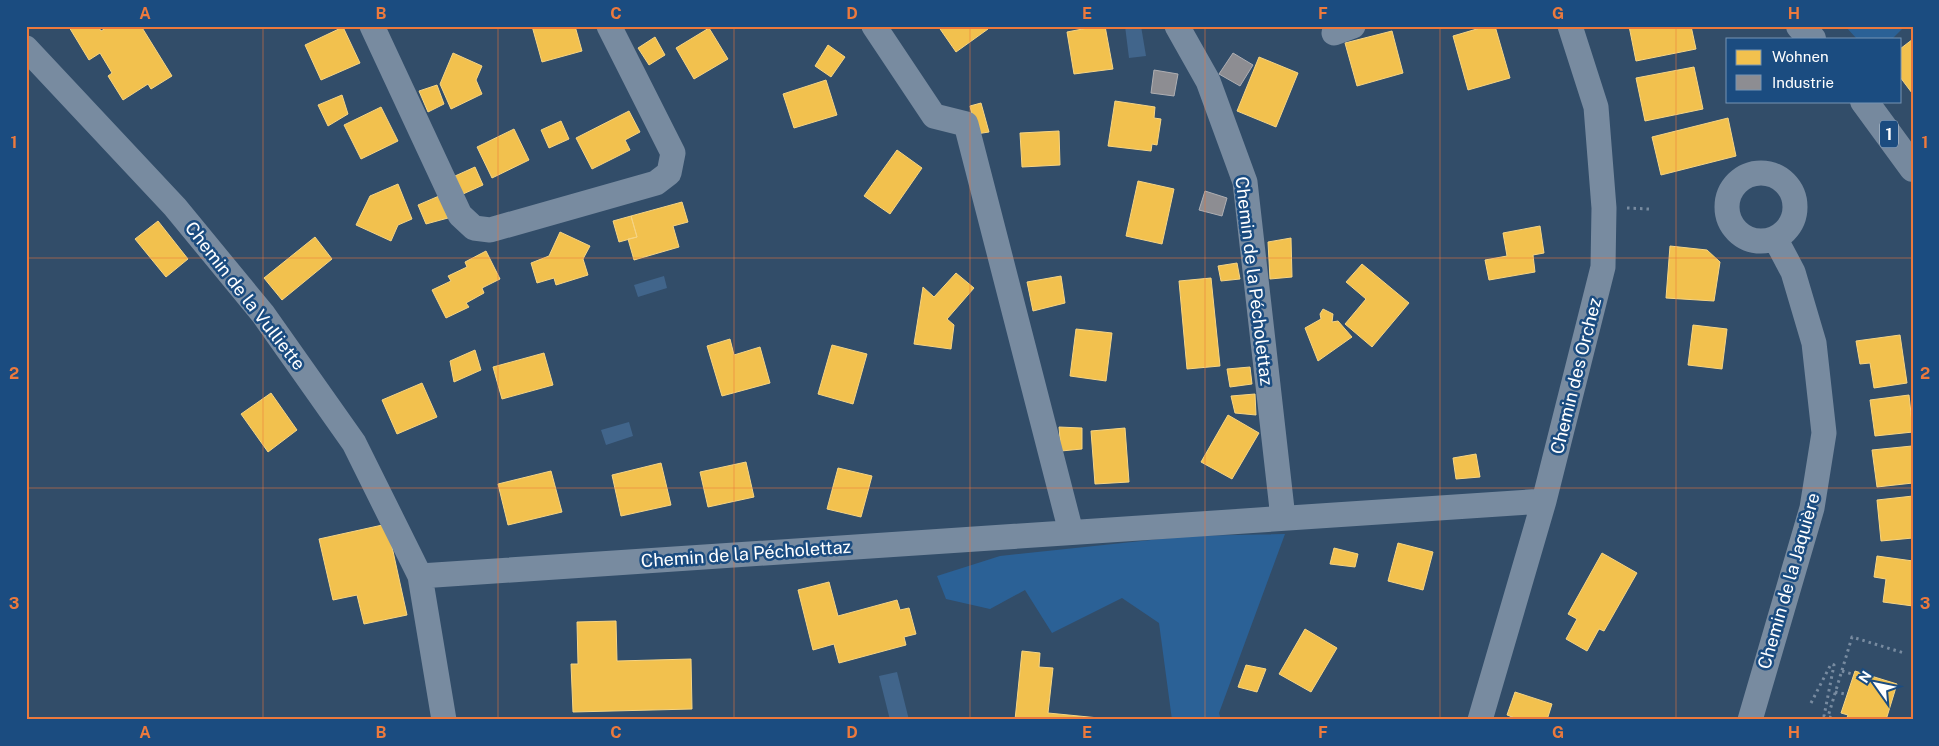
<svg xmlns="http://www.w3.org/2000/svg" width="1939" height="746" font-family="'Public Sans',sans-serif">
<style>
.green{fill:#2b6196}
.water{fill:#41658b}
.homes{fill:#f2c14e;stroke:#f6d483}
.industry{fill:#8d8d92;stroke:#afafb3}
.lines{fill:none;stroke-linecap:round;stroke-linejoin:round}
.path{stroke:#788ba0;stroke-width:3;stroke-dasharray:2.5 4;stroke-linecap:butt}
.street{stroke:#788ba0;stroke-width:25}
.primary{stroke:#76899e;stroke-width:28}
.grid{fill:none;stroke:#ed7a3d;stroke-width:1;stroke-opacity:0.55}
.labels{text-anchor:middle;stroke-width:5;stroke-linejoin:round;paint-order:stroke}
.shield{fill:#1b4c80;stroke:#bbc9d9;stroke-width:1}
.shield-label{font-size:16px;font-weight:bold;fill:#fff}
.street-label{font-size:18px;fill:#fff;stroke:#1b4c80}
.neatline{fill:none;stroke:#ed7a3d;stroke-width:2}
.grid-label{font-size:16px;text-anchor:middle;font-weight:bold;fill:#ed7a3d}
</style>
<rect width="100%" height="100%" fill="#324d69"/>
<path class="green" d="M 1845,26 L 1905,26 L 1892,39 L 1857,39 Z
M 1285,534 L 1219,713 L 1221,720 L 1172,720 L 1159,623 L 1122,598 L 1052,633 L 1025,590 L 990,609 L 946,599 L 937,576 L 1000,556 L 1189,536 Z"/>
<path class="water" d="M 1125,26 L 1141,26 L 1146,56 L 1129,58 Z
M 664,276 L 667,288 L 638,297 L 634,285 Z
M 629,422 L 633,436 L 606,445 L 601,430 Z
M 897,672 L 909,720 L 890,720 L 879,676 Z"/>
<path class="homes" d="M 71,26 L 98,26 L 101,31 L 109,26 L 141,26 L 172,76 L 151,89 L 148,84 L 123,100 L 108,76 L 112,73 L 100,53 L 89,60 L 69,27 Z
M 532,26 L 575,26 L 582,51 L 542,62 Z
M 938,26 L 986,26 L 988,29 L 956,52 Z
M 1098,26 L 1105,26 L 1113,69 L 1074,74 L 1067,32 Z
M 1487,26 L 1495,26 L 1510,78 L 1468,90 L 1453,36 Z
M 1629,26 L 1691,26 L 1696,49 L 1636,61 Z
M 343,27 L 360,63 L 321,80 L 305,45 Z
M 709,28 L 728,59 L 694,79 L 676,48 Z
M 1392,31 L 1403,73 L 1357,86 L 1345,43 Z
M 655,37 L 665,55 L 649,65 L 638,48 Z
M 1913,39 L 1913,92 L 1912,93 L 1900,77 L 1900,49 Z
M 828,45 L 845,57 L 831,77 L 815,66 Z
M 453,53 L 482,66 L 476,80 L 482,94 L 451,109 L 440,84 Z
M 1259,57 L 1298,73 L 1276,127 L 1237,111 Z
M 1694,67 L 1703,109 L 1645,121 L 1636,78 Z
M 826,80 L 837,115 L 794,128 L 783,94 Z
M 437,85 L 444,104 L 428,112 L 419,91 Z
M 342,95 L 348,114 L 328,126 L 318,105 Z
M 1115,101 L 1155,107 L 1154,118 L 1161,119 L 1157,145 L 1152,144 L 1151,151 L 1108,146 Z
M 981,103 L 989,132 L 976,134 L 970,106 Z
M 381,107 L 398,141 L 361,159 L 344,125 Z
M 629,111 L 640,132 L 625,140 L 630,150 L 592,169 L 576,138 Z
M 1728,118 L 1736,156 L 1661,175 L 1652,137 Z
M 561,121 L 569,139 L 549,148 L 541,130 Z
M 514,129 L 529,160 L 492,178 L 477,147 Z
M 1059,131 L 1060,165 L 1022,167 L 1020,133 Z
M 897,150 L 922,168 L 890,214 L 864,196 Z
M 475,167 L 483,185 L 463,194 L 455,176 Z
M 1138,181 L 1174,189 L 1162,244 L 1126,236 Z
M 398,184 L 412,219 L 398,225 L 391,241 L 356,225 L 370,196 Z
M 439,196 L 448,218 L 426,224 L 418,205 Z
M 682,202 L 688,222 L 673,226 L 679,247 L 634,260 L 628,239 L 637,237 L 631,216 Z
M 631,216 L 637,237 L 619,242 L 613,221 Z
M 158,221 L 188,259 L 166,277 L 135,239 Z
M 1540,226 L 1544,253 L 1533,255 L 1535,272 L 1489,280 L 1485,260 L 1507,256 L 1503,233 Z
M 560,232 L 590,246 L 583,259 L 588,275 L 556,285 L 554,278 L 537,283 L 531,263 L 549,256 Z
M 315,237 L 332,259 L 282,300 L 264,278 Z
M 1291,238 L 1292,277 L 1270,279 L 1268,242 Z
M 1670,246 L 1707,250 L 1720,262 L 1714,301 L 1666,298 Z
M 486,251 L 500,279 L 482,288 L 484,293 L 466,303 L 469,307 L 446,318 L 432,290 L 451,281 L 448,276 L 467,267 L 465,262 Z
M 1237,263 L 1240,279 L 1221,281 L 1218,266 Z
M 1362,264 L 1409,303 L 1372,347 L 1345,324 L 1366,299 L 1346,282 Z
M 956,273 L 974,288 L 947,319 L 954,325 L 951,349 L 914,344 L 923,287 L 934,297 Z
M 1061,276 L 1065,303 L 1033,311 L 1027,282 Z
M 1211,278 L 1220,366 L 1187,369 L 1179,281 Z
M 1323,309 L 1333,314 L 1332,322 L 1338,321 L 1352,337 L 1318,361 L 1305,328 L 1321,319 L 1320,314 Z
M 1693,325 L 1727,329 L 1722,369 L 1688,365 Z
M 1076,329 L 1112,333 L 1106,381 L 1070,376 Z
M 1900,335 L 1907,383 L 1874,388 L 1870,363 L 1860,364 L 1856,341 Z
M 730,339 L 734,355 L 760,347 L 770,383 L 722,396 L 707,346 Z
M 832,345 L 867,354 L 853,404 L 818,394 Z
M 475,350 L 481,370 L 454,382 L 450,361 Z
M 544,353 L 553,385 L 502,399 L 493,367 Z
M 1250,367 L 1252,384 L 1230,387 L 1227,369 Z
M 422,383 L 437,417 L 397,434 L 382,400 Z
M 271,393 L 297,430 L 268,452 L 241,414 Z
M 1255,394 L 1256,415 L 1235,413 L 1231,396 Z
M 1909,395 L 1913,432 L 1875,436 L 1870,400 Z
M 1228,415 L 1259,433 L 1232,479 L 1201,462 Z
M 1059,427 L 1082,428 L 1082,449 L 1061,451 Z
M 1125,428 L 1129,482 L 1095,484 L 1091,431 Z
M 1912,446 L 1913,483 L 1877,487 L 1872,450 Z
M 1476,454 L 1480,477 L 1456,479 L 1453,458 Z
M 746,462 L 754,497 L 708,507 L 700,472 Z
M 661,463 L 671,505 L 621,516 L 612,475 Z
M 838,468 L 872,476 L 861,517 L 827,509 Z
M 551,471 L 562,512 L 508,525 L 498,484 Z
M 1913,496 L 1913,538 L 1881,541 L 1877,500 Z
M 387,524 L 407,615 L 364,624 L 357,595 L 333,600 L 319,539 Z
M 1398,543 L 1433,552 L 1423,590 L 1388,581 Z
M 1334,548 L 1358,554 L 1355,567 L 1330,564 Z
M 1602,553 L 1637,573 L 1604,631 L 1599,629 L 1587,651 L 1566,639 L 1577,619 L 1568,614 Z
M 1877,556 L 1913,561 L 1913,606 L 1883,602 L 1886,579 L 1874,577 Z
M 829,582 L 838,616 L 897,600 L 900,610 L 909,608 L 916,634 L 904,637 L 906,645 L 839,663 L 834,644 L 813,650 L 798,590 Z
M 616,621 L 617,661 L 691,659 L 692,709 L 573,712 L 571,664 L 578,664 L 577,622 Z
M 1305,629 L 1337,648 L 1311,692 L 1279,674 Z
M 1022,651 L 1040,653 L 1039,667 L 1053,668 L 1048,713 L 1099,718 L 1099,720 L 1015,720 Z
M 1246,665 L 1266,669 L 1257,692 L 1238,687 Z
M 1855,671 L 1897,684 L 1886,720 L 1846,720 L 1848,715 L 1841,713 Z
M 1515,692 L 1552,704 L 1547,720 L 1520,720 L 1507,715 Z"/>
<path class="industry" d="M 1233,53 L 1253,65 L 1240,86 L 1219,74 Z
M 1154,70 L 1178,74 L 1174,96 L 1151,93 Z
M 1205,191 L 1227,198 L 1222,216 L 1199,210 Z"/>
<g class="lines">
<path class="path" d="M 1627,208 L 1649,209
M 1842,671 L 1852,674
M 1835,692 L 1845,694
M 1811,703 L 1831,664 L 1834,665 L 1824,716 L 1843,720
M 1827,720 L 1852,637 L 1904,653"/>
<path class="street" d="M 372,26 L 460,215 L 474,228 L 490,230 L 656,183 L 669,173 L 673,153 L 609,26
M 874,26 L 934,116 L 966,124 L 1071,532
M 1177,26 L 1208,81 L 1245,182 L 1283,518
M 1334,33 L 1353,26
M 26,48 L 175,207 L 263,314 L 354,443 L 420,576 L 444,720
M1727 207a34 34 0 1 1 68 0a34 34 0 1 1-68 0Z
M 420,576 L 1544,501
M 1480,720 L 1544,501 L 1603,267 L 1604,208 L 1596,107 L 1570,26
M 1750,720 L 1812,508 L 1824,433 L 1814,343 L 1793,272 L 1775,238"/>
<path class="primary" d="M 1800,26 L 1812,39
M 1864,101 L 1913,168"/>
</g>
<path class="grid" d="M 263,26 L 263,720M 498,26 L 498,720M 734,26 L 734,720M 970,26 L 970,720M 1205,26 L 1205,720M 1440,26 L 1440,720M 1676,26 L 1676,720M 26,258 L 1913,258M 26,488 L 1913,488"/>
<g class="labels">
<rect class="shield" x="1880" y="120.5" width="18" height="27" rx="4"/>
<g class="shield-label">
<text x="1889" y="140">1</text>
</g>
<g class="street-label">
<text transform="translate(1254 281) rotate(83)" y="6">Chemin de la Pécholettaz</text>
<text transform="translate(245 296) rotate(52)" y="6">Chemin de la Vulliette</text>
<text transform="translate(1576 376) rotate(-76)" y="6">Chemin des Orchez</text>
<text transform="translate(746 554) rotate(-4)" y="6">Chemin de la Pécholettaz</text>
<text transform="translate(1789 581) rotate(-74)" y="6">Chemin de la Jaquière</text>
</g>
</g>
<rect width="1939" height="746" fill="none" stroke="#1b4c80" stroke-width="55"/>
<rect x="1726" y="38" width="175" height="65" fill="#1b4c80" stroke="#7694b3"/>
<rect x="1736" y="50" width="25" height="15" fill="#f2c14e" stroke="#7694b3"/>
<text x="1772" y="62" font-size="15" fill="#ffffff">Wohnen</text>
<rect x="1736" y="75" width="25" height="15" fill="#8d8d92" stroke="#7694b3"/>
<text x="1772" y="88" font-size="15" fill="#ffffff">Industrie</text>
<g transform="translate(1876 684) rotate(303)" stroke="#1b4c80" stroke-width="4" paint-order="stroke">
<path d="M0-4L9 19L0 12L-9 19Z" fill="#ffffff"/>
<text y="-8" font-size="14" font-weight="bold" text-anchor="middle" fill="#ffffff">N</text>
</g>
<rect x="28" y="28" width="1884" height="690" class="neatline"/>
<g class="grid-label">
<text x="145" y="19">A</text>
<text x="381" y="19">B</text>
<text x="616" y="19">C</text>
<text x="852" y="19">D</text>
<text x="1087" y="19">E</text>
<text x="1323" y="19">F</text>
<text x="1558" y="19">G</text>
<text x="1794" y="19">H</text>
<text x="14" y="148">1</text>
<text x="1925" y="148">1</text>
<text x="14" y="379">2</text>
<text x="1925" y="379">2</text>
<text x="14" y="609">3</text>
<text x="1925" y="609">3</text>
<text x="145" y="738">A</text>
<text x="381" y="738">B</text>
<text x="616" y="738">C</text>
<text x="852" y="738">D</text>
<text x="1087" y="738">E</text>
<text x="1323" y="738">F</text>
<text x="1558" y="738">G</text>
<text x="1794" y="738">H</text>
</g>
</svg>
